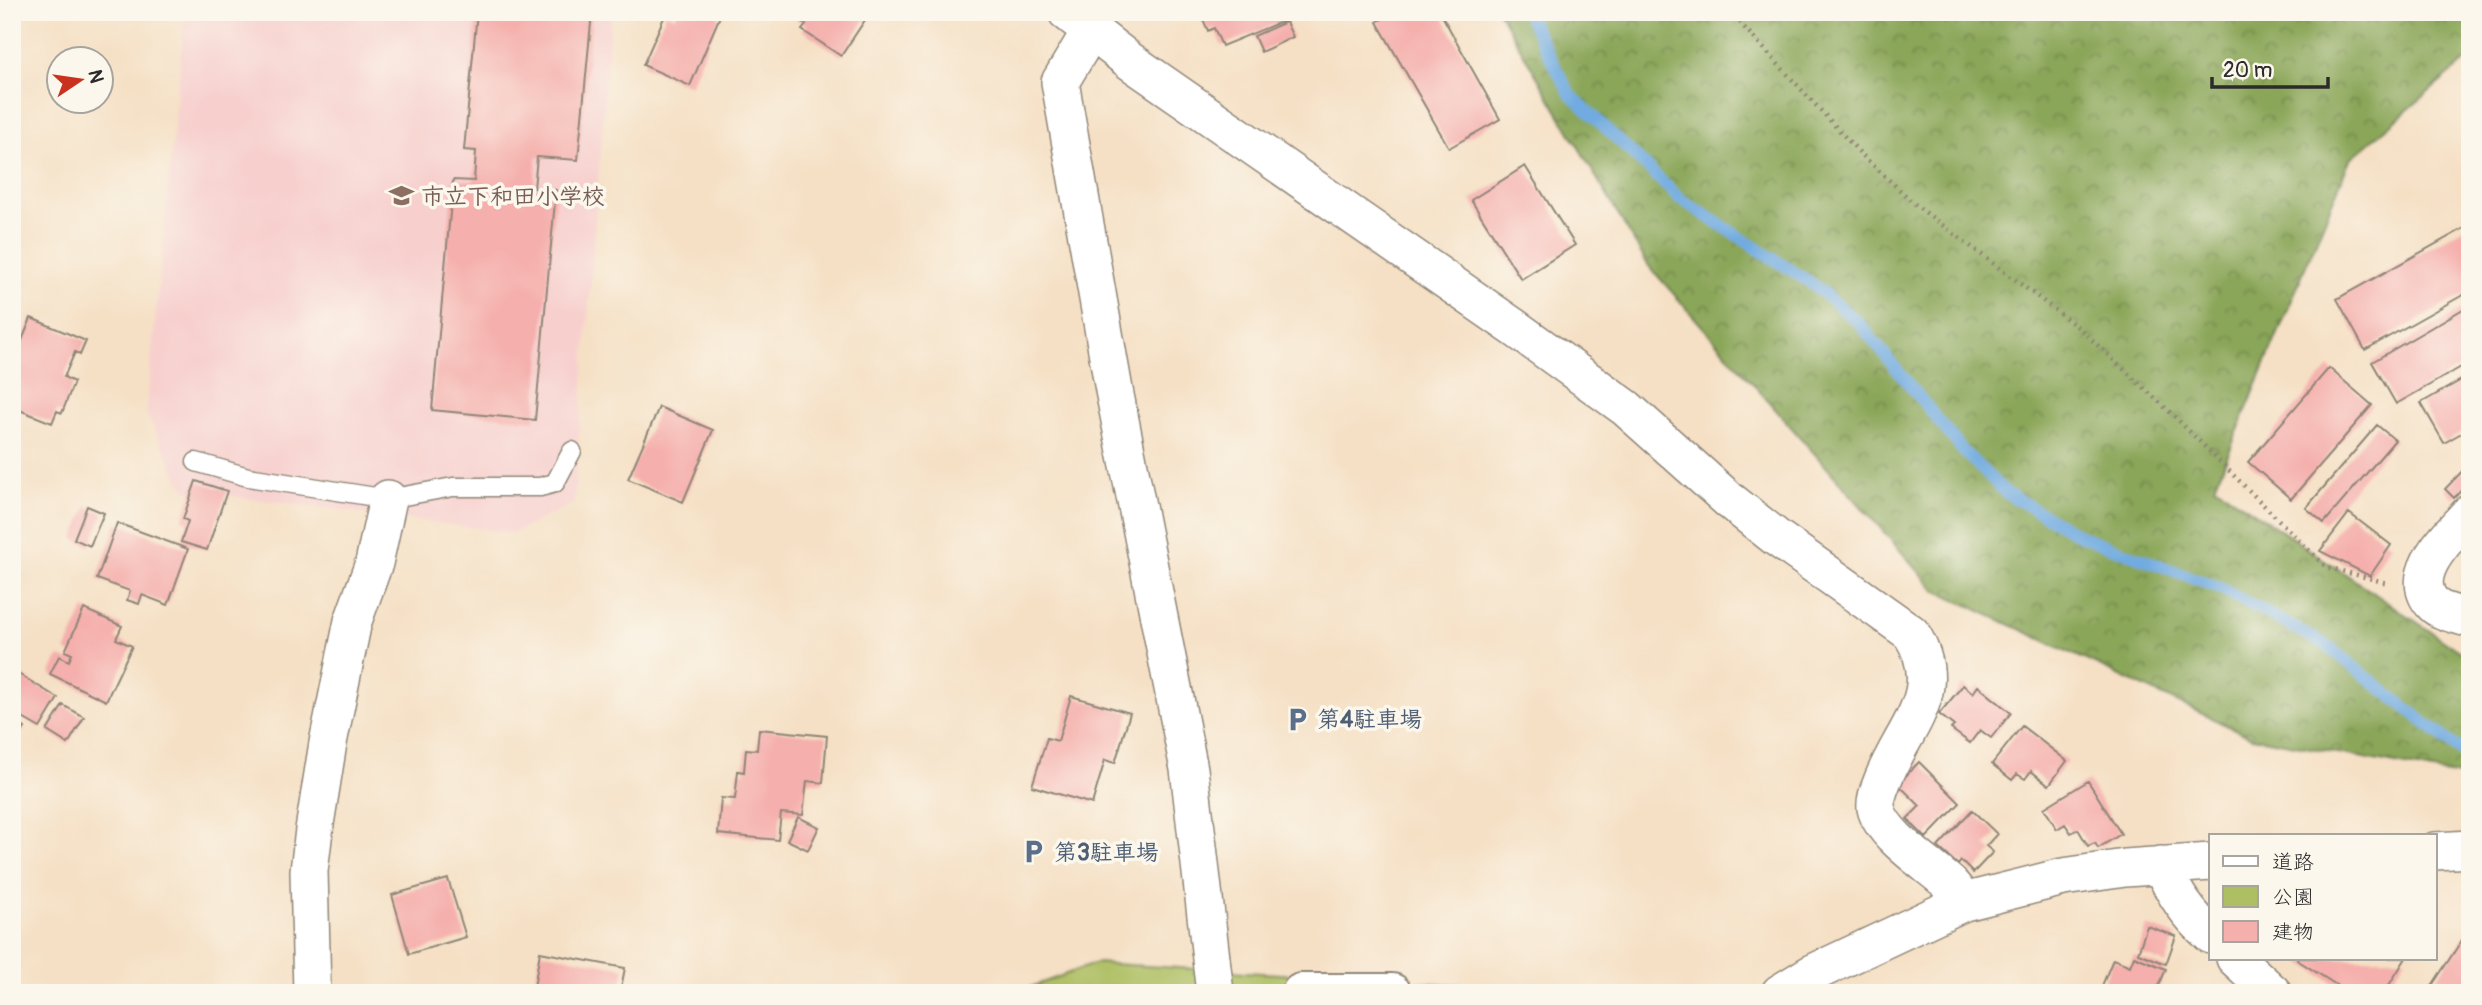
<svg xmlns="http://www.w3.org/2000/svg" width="2482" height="1005" font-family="Pangolin,'Klee One',sans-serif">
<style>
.built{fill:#f7d0ce}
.forest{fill:url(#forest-crowns);stroke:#5a6842;stroke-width:2}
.green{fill:#aebf63;stroke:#6c7547;stroke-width:2}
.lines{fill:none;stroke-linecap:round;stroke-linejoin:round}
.stream{stroke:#71abe1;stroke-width:12}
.building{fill:#f5afac}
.service-casing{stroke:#908678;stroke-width:21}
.minor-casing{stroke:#908678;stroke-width:40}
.tertiary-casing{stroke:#908678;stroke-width:42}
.path{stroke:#908678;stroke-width:4.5;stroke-dasharray:2 5;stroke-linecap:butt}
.service{stroke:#fff;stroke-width:18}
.minor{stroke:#fff;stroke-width:37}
.tertiary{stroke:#fff;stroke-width:38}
.labels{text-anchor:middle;stroke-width:7;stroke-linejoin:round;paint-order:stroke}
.education-label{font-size:23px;font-weight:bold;fill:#785e54;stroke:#fbf7ec;text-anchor:start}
.service-label{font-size:23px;font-weight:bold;fill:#4e5e75;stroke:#fbf7ec;text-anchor:start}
</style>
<defs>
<pattern id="forest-crowns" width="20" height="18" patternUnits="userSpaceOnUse" patternTransform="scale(1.75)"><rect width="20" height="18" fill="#8aa659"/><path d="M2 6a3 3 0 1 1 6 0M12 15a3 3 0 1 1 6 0" fill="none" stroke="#71874a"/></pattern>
</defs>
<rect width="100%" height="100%" fill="#fbf7ec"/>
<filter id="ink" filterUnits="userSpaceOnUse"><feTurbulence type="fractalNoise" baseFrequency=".0143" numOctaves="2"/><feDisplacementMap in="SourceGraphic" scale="14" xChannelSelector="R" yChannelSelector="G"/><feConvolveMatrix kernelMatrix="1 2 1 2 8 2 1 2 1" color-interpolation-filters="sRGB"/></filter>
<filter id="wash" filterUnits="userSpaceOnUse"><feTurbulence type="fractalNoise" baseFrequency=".00686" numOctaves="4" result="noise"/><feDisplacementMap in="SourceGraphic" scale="28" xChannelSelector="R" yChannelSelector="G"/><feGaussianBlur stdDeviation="1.57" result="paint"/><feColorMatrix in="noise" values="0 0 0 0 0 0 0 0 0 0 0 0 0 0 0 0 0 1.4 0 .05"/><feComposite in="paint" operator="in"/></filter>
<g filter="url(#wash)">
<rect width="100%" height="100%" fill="#f5e0c5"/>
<path class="built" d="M 185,12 L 611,12 L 574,503 L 513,533 L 185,490 L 146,413 Z"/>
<path class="forest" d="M 1499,12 L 2470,12 L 2470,57 L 2350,159 L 2215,486 L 2470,658 L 2470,778 L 2252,737 L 1935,590 L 1648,265 Z"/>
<path class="green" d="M 1096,963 L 1593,993 L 1015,993 Z"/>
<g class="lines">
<path class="stream" d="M 1526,12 L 1570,94 L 1679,198 L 1814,285 L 1859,323 L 1963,451 L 2006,493 L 2079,535 L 2220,588 L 2326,645 L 2470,758"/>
</g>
<g id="blocks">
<path class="building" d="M 477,12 L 592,12 L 578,160 L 537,157 L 534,188 L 556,190 L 535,420 L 432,410 L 453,180 L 474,181 L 476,151 L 464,150 Z
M 677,12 L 711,12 L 720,16 L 690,86 L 643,65 L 666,13 L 675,17 Z
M 788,12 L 866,12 L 869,14 L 841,56 L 802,30 L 806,25 Z
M 1200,12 L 1305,12 L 1222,46 L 1214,28 L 1208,31 Z
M 1394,12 L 1440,12 L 1500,119 L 1449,148 L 1377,22 Z
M 1286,22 L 1293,37 L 1261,52 L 1254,36 Z
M 1525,166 L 1575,245 L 1521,279 L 1471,200 Z
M 2470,225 L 2470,291 L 2365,350 L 2337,299 Z
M 2470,305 L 2470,362 L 2396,404 L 2372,362 Z
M 31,318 L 86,341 L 80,355 L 75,352 L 64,377 L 74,382 L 62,413 L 57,411 L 52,423 L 12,407 L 12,360 L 14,360 Z
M 2329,368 L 2372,405 L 2291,499 L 2248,462 Z
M 2470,375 L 2470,428 L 2444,443 L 2421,403 Z
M 659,407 L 713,430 L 683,502 L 628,479 Z
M 2377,425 L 2395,440 L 2324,523 L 2306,508 Z
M 2470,463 L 2470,481 L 2454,498 L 2445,489 Z
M 196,481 L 227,491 L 207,550 L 181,542 L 188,521 L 183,519 Z
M 87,506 L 104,513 L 90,546 L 74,539 Z
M 2349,513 L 2391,545 L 2370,576 L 2320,551 Z
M 117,523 L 188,549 L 168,605 L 142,595 L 139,604 L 127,600 L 130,591 L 97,579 Z
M 84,609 L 122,626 L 116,639 L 132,646 L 106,701 L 50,674 L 59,656 L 69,661 L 72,654 L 65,651 Z
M 12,670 L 58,698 L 40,728 L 12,712 Z
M 1963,685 L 1973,693 L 1978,686 L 2011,713 L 1991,738 L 1980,730 L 1970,743 L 1951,729 L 1954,726 L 1939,714 Z
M 1071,696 L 1130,713 L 1115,763 L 1105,760 L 1092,804 L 1032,786 L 1047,738 L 1058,741 Z
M 63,705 L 84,717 L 68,744 L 47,731 Z
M 12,719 L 25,728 L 12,746 Z
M 2022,726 L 2067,761 L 2049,785 L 2031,771 L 2025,779 L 2017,774 L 2012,780 L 1992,764 Z
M 759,729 L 827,736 L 823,783 L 807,781 L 803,815 L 781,813 L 778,840 L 718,834 L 721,798 L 735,799 L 738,771 L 744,772 L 746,749 L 757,750 Z
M 1919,762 L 1960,803 L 1926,838 L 1907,819 L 1920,806 L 1898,784 Z
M 2088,781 L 2121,834 L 2098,848 L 2095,843 L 2088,846 L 2078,829 L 2071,833 L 2065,824 L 2057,829 L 2044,808 Z
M 1972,810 L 1997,834 L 1986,846 L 1993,852 L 1973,873 L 1961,861 L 1958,865 L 1938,847 Z
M 798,817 L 819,827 L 808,850 L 787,840 Z
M 448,879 L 466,937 L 409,954 L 392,895 Z
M 2147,926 L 2176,936 L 2166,964 L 2138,953 Z
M 2466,934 L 2470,936 L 2470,993 L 2427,993 Z
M 540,952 L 625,968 L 620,993 L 533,993 Z
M 2134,956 L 2166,969 L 2156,993 L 2099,993 L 2113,959 L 2130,966 Z
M 2298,958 L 2406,958 L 2384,993 L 2349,993 L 2297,960 Z"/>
</g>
</g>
<g filter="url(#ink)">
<use href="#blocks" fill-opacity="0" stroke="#908678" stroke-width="2"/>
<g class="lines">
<defs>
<path id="service" d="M 196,462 L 248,477 L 388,499 L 453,487 L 540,487 L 555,483 L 572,451"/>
<path id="minor" d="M 1067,12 L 1130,61 L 1515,328 L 1626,408 L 1729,500 L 1777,538 L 1911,633 C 1949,692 1903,727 1882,782 C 1879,789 1875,801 1876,808 C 1882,836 1931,866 1951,885 C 1956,890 1960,897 1964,902
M 1090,32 L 1060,82 L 1114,390 L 1189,769 L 1215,993
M 2470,513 C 2451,534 2404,575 2434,605 C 2441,612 2460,615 2470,619
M 2435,851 L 2470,849
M 2161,865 C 2174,893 2188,915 2211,935
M 2235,958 L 2273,993
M 312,993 L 309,871 L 314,830 L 328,743 L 353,621 L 374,563 L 388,499
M 1780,993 L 1811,974 L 1964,902 L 2063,877 L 2125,868 L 2211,862"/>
<path id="tertiary" d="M 1301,993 L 1392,993"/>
</defs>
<use href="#service" class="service-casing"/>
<use href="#minor" class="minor-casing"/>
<use href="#tertiary" class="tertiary-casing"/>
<path class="path" d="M 1730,12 L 1860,153 L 1917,206 L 2079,328 L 2172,414 L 2326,567 L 2388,583"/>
<use href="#service" class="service"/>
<use href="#minor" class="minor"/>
<use href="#tertiary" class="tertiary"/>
</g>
</g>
<defs>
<symbol id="school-bare" viewBox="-9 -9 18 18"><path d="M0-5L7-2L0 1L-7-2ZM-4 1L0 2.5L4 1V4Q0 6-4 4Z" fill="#8d6e63" stroke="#fbf7ec" stroke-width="2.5" paint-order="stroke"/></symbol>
<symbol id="parking-bare" viewBox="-9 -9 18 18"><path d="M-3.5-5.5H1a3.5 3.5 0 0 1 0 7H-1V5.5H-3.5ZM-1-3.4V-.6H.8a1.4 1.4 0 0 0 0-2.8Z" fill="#5c6f8a" stroke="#fbf7ec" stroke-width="2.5" paint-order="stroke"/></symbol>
</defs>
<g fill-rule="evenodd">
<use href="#school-bare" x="384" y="178" width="35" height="35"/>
<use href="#parking-bare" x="1280" y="702" width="35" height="35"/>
<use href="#parking-bare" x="1016" y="834" width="35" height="35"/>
</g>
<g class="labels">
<g class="education-label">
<text x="421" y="204">市立下和田小学校</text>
</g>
<g class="service-label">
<text x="1317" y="727">第4駐車場</text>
<text x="1054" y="860">第3駐車場</text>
</g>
</g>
<rect width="2482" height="1005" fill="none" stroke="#fbf7ec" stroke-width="42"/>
<rect x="2209" y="834" width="228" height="126" fill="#fbf7ec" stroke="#a8a59f" stroke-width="2"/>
<rect x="2223" y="856" width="35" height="10" fill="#ffffff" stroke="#a8a59f" stroke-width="2"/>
<text x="2272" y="869" font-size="21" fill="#2b2b2b">道路</text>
<rect x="2223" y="886" width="35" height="21" fill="#aebf63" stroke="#a8a59f" stroke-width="2"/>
<text x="2272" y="904" font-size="21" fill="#2b2b2b">公園</text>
<rect x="2223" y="921" width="35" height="21" fill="#f5afac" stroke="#a8a59f" stroke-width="2"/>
<text x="2272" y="939" font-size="21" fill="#2b2b2b">建物</text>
<g transform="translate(80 80) rotate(77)"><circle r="33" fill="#fbf7ec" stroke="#a8a59f" stroke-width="2"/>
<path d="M0-5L12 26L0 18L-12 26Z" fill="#c8321e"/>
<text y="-10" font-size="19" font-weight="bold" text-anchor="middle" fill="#2b2b2b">N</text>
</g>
<path d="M2212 77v10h116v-10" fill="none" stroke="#2b2b2b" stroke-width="3.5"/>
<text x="2223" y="77" font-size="21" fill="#2b2b2b" stroke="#fbf7ec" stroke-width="5" paint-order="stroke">20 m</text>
</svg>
